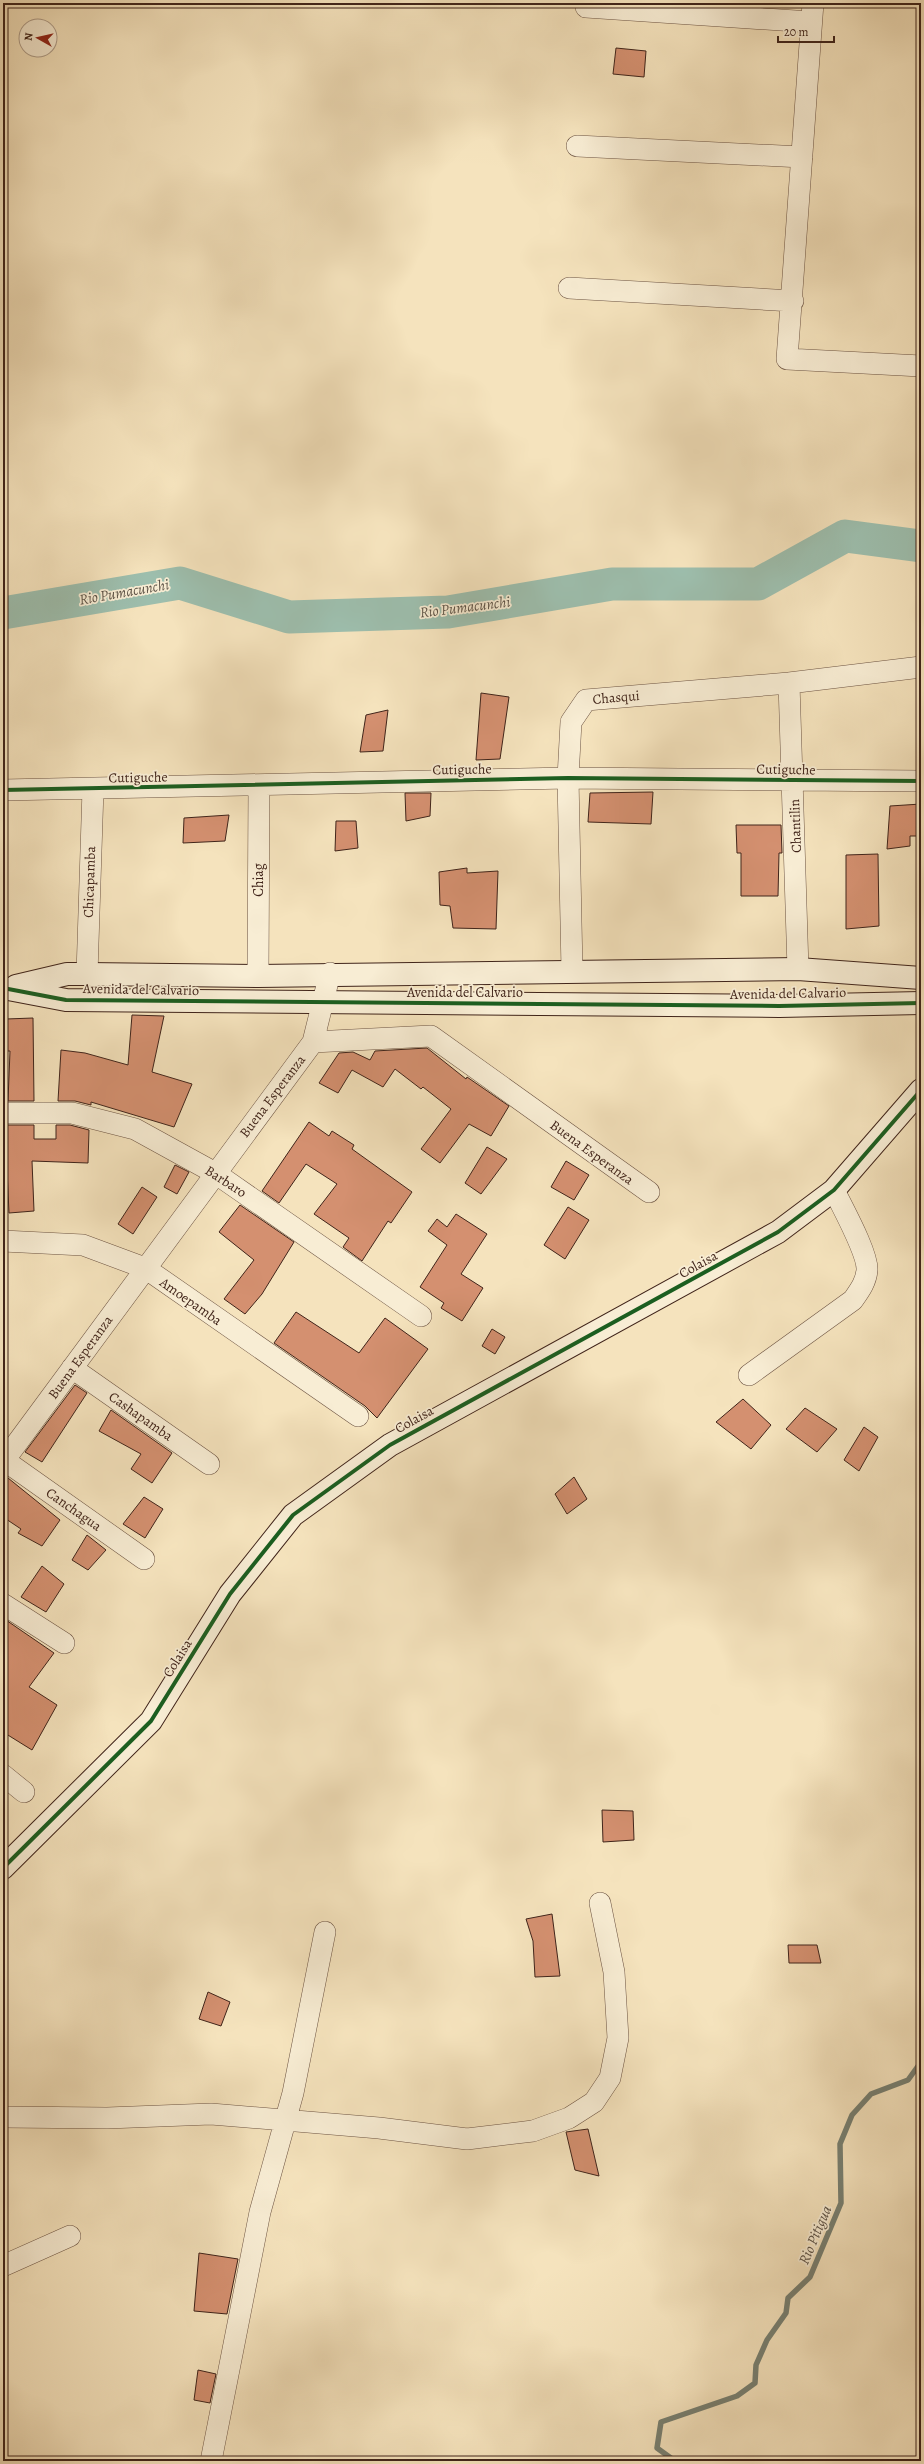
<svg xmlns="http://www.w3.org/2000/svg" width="924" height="2464" font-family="Alegreya,serif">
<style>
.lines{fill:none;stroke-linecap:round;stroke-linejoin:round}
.stream{stroke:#788072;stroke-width:5.5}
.river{stroke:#9dbead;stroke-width:33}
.building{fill:#d49070;stroke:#40241a}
.street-casing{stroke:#6d5443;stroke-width:22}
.secondary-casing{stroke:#40241a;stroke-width:24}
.street{stroke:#f8edd4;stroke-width:21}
.secondary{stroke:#f8edd4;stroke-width:22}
.cycleway-casing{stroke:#f8edd4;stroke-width:6}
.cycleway{stroke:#1b5e20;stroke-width:4}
.labels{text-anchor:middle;stroke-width:3.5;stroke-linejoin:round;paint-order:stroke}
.street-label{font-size:14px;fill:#40241a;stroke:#f8edd4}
.water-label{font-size:15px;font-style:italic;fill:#5c5246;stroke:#f8edd4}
</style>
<rect width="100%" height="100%" fill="#f5e3bd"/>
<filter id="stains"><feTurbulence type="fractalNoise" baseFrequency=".005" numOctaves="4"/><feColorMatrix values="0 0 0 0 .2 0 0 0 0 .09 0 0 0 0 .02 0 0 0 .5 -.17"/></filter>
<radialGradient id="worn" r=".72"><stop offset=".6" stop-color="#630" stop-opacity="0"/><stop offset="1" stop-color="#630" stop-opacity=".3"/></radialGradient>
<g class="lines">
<path class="stream" d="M 675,2461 L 657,2448 L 661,2422 L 737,2396 L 755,2383 L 756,2365 L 767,2340 L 786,2313 L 788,2298 L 810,2277 L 841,2203 L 840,2144 L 852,2115 L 871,2094 L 908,2080 L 921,2062"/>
<path class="river" d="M 3,613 L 180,583 L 289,617 L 448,612 L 612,584 L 758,584 L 845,536 L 921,546"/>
</g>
<path class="building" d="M 616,48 L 646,51 L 644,77 L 613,74 Z
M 481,693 L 509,697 L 500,759 L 476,760 Z
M 388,710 L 383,751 L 360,752 L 366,715 Z
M 653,792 L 651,824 L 588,822 L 590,793 Z
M 405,793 L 431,793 L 430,816 L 406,821 Z
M 921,804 L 921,836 L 910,836 L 910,846 L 887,849 L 890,806 Z
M 229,815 L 225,841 L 183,843 L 184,818 Z
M 336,821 L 356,821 L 358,848 L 335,851 Z
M 736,825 L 781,825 L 782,853 L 779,853 L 778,896 L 741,896 L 741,853 L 737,853 Z
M 878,854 L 879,926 L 846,929 L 846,855 Z
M 467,868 L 467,873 L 498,871 L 496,929 L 453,928 L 450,906 L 440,905 L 439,872 Z
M 132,1015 L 164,1016 L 152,1072 L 192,1084 L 174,1127 L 91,1102 L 91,1105 L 75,1101 L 58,1101 L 61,1050 L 85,1053 L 128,1065 Z
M 33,1018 L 34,1101 L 8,1101 L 10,1051 L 4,1051 L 6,1019 Z
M 427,1048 L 466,1079 L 467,1077 L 509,1106 L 491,1136 L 469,1124 L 440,1163 L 421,1149 L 451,1109 L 423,1087 L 421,1089 L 395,1069 L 383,1087 L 352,1070 L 338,1093 L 319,1083 L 339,1053 L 353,1052 L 370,1060 L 375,1051 Z
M 309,1122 L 329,1136 L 332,1131 L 354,1145 L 352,1149 L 412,1192 L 391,1223 L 388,1221 L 362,1261 L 343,1247 L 349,1238 L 314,1214 L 337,1184 L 306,1164 L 279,1203 L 262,1191 Z
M 5,1125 L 34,1125 L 34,1139 L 56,1139 L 56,1125 L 70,1125 L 89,1130 L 88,1163 L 32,1161 L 34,1211 L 9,1213 Z
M 487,1147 L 507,1159 L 481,1194 L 465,1183 Z
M 566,1161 L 589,1175 L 574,1200 L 551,1187 Z
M 175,1165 L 189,1172 L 177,1194 L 164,1187 Z
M 142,1187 L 157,1197 L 133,1234 L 118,1224 Z
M 240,1205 L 294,1242 L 262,1294 L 245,1314 L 224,1299 L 254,1260 L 219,1232 Z
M 568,1207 L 589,1220 L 565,1259 L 544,1245 Z
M 456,1214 L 487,1234 L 461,1274 L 483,1288 L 462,1321 L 441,1308 L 444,1303 L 420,1287 L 447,1245 L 428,1231 L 437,1219 L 447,1227 Z
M 296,1312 L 359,1353 L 385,1318 L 428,1349 L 377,1418 L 365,1406 L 274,1343 Z
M 492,1329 L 505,1337 L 495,1354 L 482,1346 Z
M 75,1385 L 87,1393 L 42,1462 L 25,1452 Z
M 743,1399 L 771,1425 L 751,1449 L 716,1422 Z
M 805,1408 L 837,1429 L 817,1452 L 786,1429 Z
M 111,1410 L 172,1453 L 152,1483 L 131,1469 L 141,1454 L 99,1431 Z
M 864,1427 L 878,1437 L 859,1471 L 844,1460 Z
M 574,1477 L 587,1499 L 567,1514 L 555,1494 Z
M 8,1478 L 60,1520 L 42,1546 L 18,1533 L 21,1529 L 3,1517 L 3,1486 Z
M 144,1497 L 163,1509 L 145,1538 L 123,1524 Z
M 87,1535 L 106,1550 L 88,1570 L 72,1560 Z
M 42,1566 L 64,1584 L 46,1612 L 21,1597 Z
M 3,1618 L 54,1653 L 29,1687 L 57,1705 L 32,1750 L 3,1732 Z
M 602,1810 L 633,1811 L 634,1840 L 603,1842 Z
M 552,1914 L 560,1976 L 535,1977 L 533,1941 L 526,1919 Z
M 788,1945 L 817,1945 L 821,1963 L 789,1963 Z
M 208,1992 L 230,2002 L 221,2026 L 199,2019 Z
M 588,2129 L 599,2176 L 575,2170 L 566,2132 Z
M 199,2253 L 238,2259 L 227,2314 L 194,2311 Z
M 198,2370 L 216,2374 L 210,2403 L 194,2400 Z"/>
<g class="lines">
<defs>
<path id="street" d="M 813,3 L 787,359 L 921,366
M 586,7 L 811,22
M 577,146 L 802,157
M 569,288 L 793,301
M 789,683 L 798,969
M 3,790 L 568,778 L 921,781
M 572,970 L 568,778 L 571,722 L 586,700 L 789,683 L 921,667
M 87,974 L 93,789
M 258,976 L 259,785
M 313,1042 L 330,973
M 3,1113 L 72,1113 L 135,1129 L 215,1173 L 421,1316
M 3,1241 L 83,1245 L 145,1268 L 358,1416
M 72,1368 L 209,1464
M 749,1375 L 853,1300 C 860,1290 866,1282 867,1270 C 868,1253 842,1207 834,1190
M 4,1460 L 144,1559
M 3,1462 L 313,1042 L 431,1036 L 649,1192
M 3,1604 L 64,1643
M 3,1775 L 24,1792
M 3,2117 L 107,2118 L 211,2114 L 379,2128 L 467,2139 L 533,2131 L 569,2118 L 594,2102 L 610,2078 L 618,2038 L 614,1972 L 600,1903
M 3,2266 L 70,2236
M 211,2461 L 260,2212 L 293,2093 L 325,1932"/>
<path id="secondary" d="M 16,986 L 67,974 L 87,974 L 258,976 L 798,969 L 921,978
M 3,988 L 66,1000 L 779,1006 L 921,1003
M 3,1868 L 151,1721 L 230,1594 L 293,1515 L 390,1445 L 778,1232 L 834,1190 L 921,1090"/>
</defs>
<use href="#street" class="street-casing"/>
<use href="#secondary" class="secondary-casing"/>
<use href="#street" class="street"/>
<use href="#secondary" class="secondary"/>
<defs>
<path id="cycleway" d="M 3,790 L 568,778 L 921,781
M 3,988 L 66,1000 L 779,1006 L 921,1003
M 3,1868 L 151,1721 L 230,1594 L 293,1515 L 390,1445 L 778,1232 L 834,1190 L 921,1090"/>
</defs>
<use href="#cycleway" class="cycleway-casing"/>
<use href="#cycleway" class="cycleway"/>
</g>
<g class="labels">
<g class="street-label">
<text transform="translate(616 697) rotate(-5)" y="5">Chasqui</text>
<text transform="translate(462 769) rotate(-1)" y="5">Cutiguche</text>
<text transform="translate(786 769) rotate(1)" y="5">Cutiguche</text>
<text transform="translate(138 777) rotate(-1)" y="5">Cutiguche</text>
<text transform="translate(795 826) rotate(-92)" y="5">Chantilin</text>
<text transform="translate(258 880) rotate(-90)" y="5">Chiag</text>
<text transform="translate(89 882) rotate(-88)" y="5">Chicapamba</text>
<text transform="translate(141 989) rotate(1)" y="5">Avenida del Calvario</text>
<text x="465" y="997">Avenida del Calvario</text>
<text transform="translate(788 993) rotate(-1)" y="5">Avenida del Calvario</text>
<text transform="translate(272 1096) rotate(-53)" y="5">Buena Esperanza</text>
<text transform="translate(592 1152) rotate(36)" y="5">Buena Esperanza</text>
<text transform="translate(226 1181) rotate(33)" y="5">Barbaro</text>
<text transform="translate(698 1264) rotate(-29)" y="5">Colaisa</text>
<text transform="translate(191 1301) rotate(35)" y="5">Amoepamba</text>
<text transform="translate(80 1357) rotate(-54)" y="5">Buena Esperanza</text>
<text transform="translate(141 1416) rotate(35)" y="5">Cashapamba</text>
<text transform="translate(414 1419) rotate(-29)" y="5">Colaisa</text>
<text transform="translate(74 1509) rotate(35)" y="5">Canchagua</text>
<text transform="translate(177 1658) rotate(-58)" y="5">Colaisa</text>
</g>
<g class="water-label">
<text transform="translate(124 592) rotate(-10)" y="5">Rio Pumacunchi</text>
<text transform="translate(465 607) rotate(-7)" y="5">Rio Pumacunchi</text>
<text transform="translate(815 2235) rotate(-67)" y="5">Rio Pitigua</text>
</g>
</g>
<rect width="924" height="2464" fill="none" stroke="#f5e3bd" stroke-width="16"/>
<rect x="4" y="4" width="916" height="2456" fill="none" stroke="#40241a" stroke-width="2"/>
<rect x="8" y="8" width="908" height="2448" fill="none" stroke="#40241a"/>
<g transform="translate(38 38) rotate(278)"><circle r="19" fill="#f8edd4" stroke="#ae9d8a"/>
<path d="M0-3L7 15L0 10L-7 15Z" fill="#8f2418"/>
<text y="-6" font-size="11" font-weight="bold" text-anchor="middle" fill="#40241a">N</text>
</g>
<path d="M778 36v6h56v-6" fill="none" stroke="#40241a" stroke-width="2"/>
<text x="784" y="36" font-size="12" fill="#40241a" stroke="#f8edd4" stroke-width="3" paint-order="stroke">20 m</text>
<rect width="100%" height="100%" filter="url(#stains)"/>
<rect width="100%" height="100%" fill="url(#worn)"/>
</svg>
